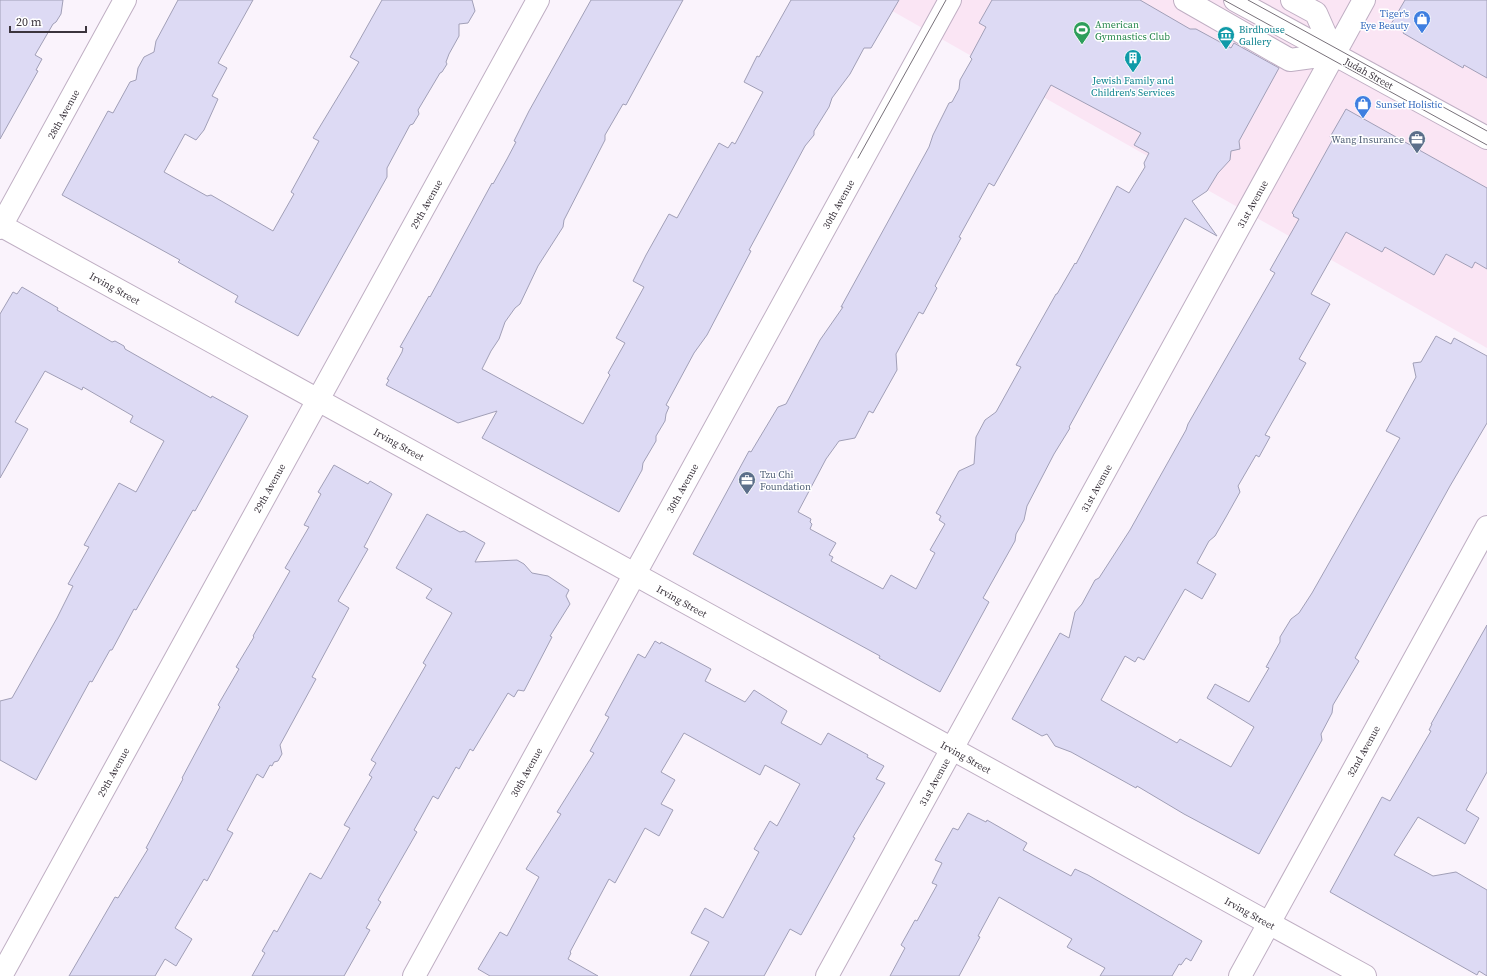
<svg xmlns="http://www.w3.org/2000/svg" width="1487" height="976" font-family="'Source Serif 4',serif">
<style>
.commercial{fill:#fae5f4}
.building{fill:#dddaf4;stroke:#a19fb7;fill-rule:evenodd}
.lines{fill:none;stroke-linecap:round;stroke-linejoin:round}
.minor-casing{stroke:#bfaec3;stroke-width:24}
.minor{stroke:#fff;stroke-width:22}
.tram{stroke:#78717a;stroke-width:1}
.labels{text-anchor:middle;stroke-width:3;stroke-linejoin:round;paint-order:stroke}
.shop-label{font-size:10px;fill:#366cbe;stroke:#fff;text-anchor:end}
.leisure-label{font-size:10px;fill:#27864d;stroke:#fff;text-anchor:start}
.culture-label{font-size:10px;fill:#0d838f;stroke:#fff;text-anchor:start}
.street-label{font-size:10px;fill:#3b343d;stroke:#fff}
.service-label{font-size:10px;fill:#4e5e75;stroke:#fff;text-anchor:end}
</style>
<rect width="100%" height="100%" fill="#faf3fc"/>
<path class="commercial" d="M 873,0 L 1487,0 L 1487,348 L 1089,123 Z"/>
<path class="building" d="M 0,0 L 63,0 L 61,14 L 56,22 L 53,24 L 35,55 L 42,59 L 36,70 L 38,71 L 0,139 Z
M 178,0 L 253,0 L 218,63 L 227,68 L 212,96 L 218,99 L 204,130 L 196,140 L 185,134 L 164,172 L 207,196 L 211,195 L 273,231 L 294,194 L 291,192 L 319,141 L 313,138 L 359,62 L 350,57 L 382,0 L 472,0 L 475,11 L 468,23 L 459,24 L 459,36 L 449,54 L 446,62 L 447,64 L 442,72 L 440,73 L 418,110 L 419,114 L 413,124 L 410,125 L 387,168 L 387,177 L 298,336 L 235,302 L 238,296 L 178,262 L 180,260 L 62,195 L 108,111 L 113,113 L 130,82 L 136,80 L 138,68 L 144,57 L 154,52 L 156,41 Z
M 591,0 L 683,0 L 626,105 L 623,104 L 605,135 L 605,140 L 564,220 L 563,227 L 538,266 L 520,304 L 515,308 L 505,322 L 499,339 L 491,351 L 482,369 L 583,424 L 610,375 L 608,373 L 625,343 L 616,338 L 644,287 L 633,281 L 646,255 L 669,214 L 677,218 L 719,143 L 728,148 L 732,142 L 735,144 L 763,92 L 744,82 L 757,56 L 759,57 L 791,0 L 899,0 L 871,48 L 864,48 L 850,74 L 832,98 L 829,107 L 814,131 L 814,135 L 805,146 L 762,226 L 749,250 L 751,251 L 707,335 L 694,353 L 666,405 L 669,407 L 666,414 L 665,421 L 656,436 L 656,441 L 643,463 L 642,470 L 619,512 L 482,438 L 497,411 L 458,423 L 386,385 L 389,380 L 387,379 L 402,352 L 403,348 L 400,347 L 429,296 L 430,297 L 492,183 L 493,184 L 507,159 L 516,142 L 514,141 L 529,111 Z
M 992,0 L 1140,0 L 1190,29 L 1196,29 L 1231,48 L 1234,43 L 1279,68 L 1239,141 L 1240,149 L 1231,151 L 1230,160 L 1218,173 L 1207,191 L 1192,201 L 1217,236 L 1185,218 L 1111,351 L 1069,427 L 1070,428 L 1054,454 L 1027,506 L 1024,520 L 1016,534 L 1015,541 L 983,598 L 989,602 L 940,692 L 879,658 L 880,656 L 693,554 L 749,451 L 751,452 L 778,407 L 786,404 L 820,340 L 843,307 L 841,307 L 929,147 L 933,135 L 949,103 L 952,102 L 959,89 L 960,80 L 972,59 L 970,57 L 986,27 L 979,23 ZM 1051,85 L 1141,133 L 1134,145 L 1149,153 L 1144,163 L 1145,167 L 1129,193 L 1117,186 L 1076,264 L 1075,263 L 1057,294 L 1056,294 L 1016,365 L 1021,367 L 996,412 L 985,420 L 976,437 L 974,464 L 959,471 L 936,513 L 941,516 L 939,520 L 945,524 L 930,550 L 935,553 L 916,589 L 891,575 L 883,589 L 831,561 L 833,557 L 829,555 L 836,543 L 810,529 L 812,524 L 810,522 L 811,519 L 798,512 L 826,459 L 839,441 L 855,438 L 869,411 L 873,413 L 897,370 L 896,354 L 919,312 L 923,314 L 937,288 L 935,286 L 961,238 L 959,237 L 989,183 L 994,186 Z
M 1405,0 L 1487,0 L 1487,78 L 1464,65 L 1463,68 L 1403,33 L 1404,31 L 1391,24 Z
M 1346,109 L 1487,188 L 1487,269 L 1475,262 L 1472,268 L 1446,254 L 1434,275 L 1385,247 L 1382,252 L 1346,232 L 1311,294 L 1330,304 L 1299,359 L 1306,363 L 1265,435 L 1270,437 L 1259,457 L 1256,455 L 1238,486 L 1240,492 L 1226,517 L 1215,536 L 1209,541 L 1197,563 L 1216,574 L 1202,599 L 1185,589 L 1144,660 L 1138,657 L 1135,662 L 1125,656 L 1101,700 L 1177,743 L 1180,739 L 1231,767 L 1254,727 L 1207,698 L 1215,684 L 1249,702 L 1269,668 L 1266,667 L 1280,642 L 1280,637 L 1291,619 L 1299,613 L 1312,593 L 1400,438 L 1386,431 L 1416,377 L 1413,363 L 1421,362 L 1436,336 L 1451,344 L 1454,338 L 1487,356 L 1487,423 L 1450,486 L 1355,658 L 1359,661 L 1333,705 L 1332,713 L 1321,734 L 1322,740 L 1259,854 L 1184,814 L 1137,786 L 1136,788 L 1071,752 L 1055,746 L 1047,734 L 1042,736 L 1012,719 L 1060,633 L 1069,638 L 1075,612 L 1082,604 L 1095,580 L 1099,578 L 1130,530 L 1186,430 L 1188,424 L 1275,273 L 1270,270 L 1299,219 L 1293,216 L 1294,215 L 1292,213 L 1333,139 L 1330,137 Z
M 22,287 L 58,308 L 57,310 L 112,342 L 115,341 L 124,346 L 125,349 L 211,398 L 212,396 L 248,416 L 195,511 L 193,510 L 136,610 L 134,609 L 112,650 L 110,650 L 92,682 L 90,681 L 36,780 L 0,760 L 0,701 L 12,698 L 57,618 L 73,586 L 68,584 L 89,547 L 84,545 L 119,483 L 136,492 L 164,441 L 130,422 L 133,416 L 83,387 L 82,390 L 45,371 L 15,422 L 28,429 L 0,478 L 0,314 L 13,292 L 17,294 Z
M 334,465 L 368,484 L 370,481 L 392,494 L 364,547 L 368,549 L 338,601 L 349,608 L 312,677 L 316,679 L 280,745 L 282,754 L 278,761 L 274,762 L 272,766 L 270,765 L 263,778 L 257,774 L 227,830 L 233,833 L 207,881 L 204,879 L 175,928 L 192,939 L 176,966 L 165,959 L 155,976 L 69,976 L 115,897 L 118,898 L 148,849 L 146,848 L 183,779 L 182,778 L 220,707 L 218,705 L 239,669 L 236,667 L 254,637 L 253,636 L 290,571 L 285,568 L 309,527 L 304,525 L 321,494 L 318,492 Z
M 427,514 L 460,532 L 464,531 L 485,543 L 475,562 L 517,560 L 524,564 L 532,573 L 548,576 L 569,590 L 566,596 L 570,604 L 550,636 L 552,637 L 524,691 L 518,690 L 514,697 L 508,693 L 473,751 L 470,749 L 459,769 L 456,767 L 438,799 L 433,796 L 414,830 L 417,832 L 378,900 L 381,902 L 366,928 L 370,930 L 344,976 L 252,976 L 265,953 L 262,951 L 274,930 L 277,932 L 310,873 L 321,879 L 350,828 L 344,825 L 372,777 L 369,775 L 376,763 L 371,760 L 426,665 L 423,663 L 452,613 L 426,598 L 432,589 L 396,568 Z
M 1487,625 L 1487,772 L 1466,810 L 1479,818 L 1465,844 L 1418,817 L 1394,855 L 1433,876 L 1456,872 L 1487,890 L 1487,976 L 1479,971 L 1477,975 L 1330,892 L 1382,797 L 1390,801 L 1431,731 L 1429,730 L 1432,724 L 1431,724 Z
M 655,641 L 660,644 L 661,642 L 711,669 L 705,681 L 745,702 L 754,690 L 787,711 L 781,723 L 821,745 L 828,733 L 868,755 L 867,757 L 884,766 L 876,779 L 885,783 L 853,837 L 855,838 L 801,935 L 790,929 L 764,976 L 690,976 L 709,942 L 691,933 L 705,908 L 723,918 L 759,852 L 754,849 L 770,821 L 777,826 L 800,784 L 765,765 L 760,775 L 684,733 L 661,772 L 675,780 L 661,804 L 673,810 L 659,836 L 645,828 L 615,883 L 609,879 L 570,952 L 571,953 L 568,959 L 598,976 L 490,976 L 478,969 L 500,932 L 507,936 L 539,877 L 526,869 L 561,814 L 557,812 L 594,753 L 590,751 L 609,717 L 605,715 L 638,654 L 645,658 Z
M 968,813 L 986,822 L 987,820 L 1027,843 L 1023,850 L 1071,876 L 1075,869 L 1088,875 L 1202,941 L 1191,961 L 1186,958 L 1181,965 L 1179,964 L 1172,976 L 1100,976 L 1105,968 L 1067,947 L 1072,939 L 999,897 L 978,936 L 980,937 L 959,976 L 890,976 L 905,948 L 901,945 L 915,920 L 917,921 L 937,885 L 932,883 L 942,863 L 935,860 L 953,828 L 958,830 Z"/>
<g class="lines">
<defs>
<path id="minor" d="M 1185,0 L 1290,60 L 1334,54
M 1235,0 L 1487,138
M 1292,0 L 1316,13 L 1334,54
M 0,225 L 1365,976
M 0,228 L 125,0
M 1,976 L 538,0
M 414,976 L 950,0
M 827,976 L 1364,0
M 1240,976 L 1487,527"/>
</defs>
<use href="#minor" class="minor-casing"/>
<use href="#minor" class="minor"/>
<path class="tram" d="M 1224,0 L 1487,145
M 1248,0 L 1487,131
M 858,158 L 946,0"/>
</g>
<defs>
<symbol id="shop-pin" viewBox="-11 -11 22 30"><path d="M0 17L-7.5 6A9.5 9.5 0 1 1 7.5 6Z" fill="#3f7fe0" stroke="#fff"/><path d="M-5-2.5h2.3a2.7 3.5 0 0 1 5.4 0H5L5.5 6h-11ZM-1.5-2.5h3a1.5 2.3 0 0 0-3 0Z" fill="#fff"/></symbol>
<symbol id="stadium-pin" viewBox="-11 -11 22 30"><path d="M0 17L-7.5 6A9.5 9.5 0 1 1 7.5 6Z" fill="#2e9e5b" stroke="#fff"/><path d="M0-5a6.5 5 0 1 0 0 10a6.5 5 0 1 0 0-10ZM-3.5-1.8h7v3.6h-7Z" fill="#fff"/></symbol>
<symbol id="museum-pin" viewBox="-11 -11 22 30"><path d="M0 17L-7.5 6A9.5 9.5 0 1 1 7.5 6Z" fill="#0f9aa8" stroke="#fff"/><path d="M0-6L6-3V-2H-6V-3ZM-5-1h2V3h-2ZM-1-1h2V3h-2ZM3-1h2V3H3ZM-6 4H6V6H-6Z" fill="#fff"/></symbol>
<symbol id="building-pin" viewBox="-11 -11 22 30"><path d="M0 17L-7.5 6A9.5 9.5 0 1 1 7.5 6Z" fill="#0f9aa8" stroke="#fff"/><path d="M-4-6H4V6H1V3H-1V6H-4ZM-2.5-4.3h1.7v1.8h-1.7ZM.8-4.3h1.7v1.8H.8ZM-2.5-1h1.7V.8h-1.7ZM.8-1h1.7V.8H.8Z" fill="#fff"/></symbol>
<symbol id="office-pin" viewBox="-11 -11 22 30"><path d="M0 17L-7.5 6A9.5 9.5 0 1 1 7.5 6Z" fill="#5c6f8a" stroke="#fff"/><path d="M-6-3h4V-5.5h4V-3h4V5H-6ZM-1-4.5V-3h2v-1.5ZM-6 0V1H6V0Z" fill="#fff"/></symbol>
</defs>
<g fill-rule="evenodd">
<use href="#shop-pin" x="1412" y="9" width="20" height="27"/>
<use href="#stadium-pin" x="1072" y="20" width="20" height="27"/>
<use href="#museum-pin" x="1216" y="25" width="20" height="27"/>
<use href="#building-pin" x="1123" y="48" width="20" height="27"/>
<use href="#shop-pin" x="1353" y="94" width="20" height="27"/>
<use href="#office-pin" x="1407" y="129" width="20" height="27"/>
<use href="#office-pin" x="737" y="470" width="20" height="27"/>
</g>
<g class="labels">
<g class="shop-label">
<text x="1409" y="17">Tiger's<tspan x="1409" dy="12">Eye Beauty</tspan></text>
<text x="1376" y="108" text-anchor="start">Sunset Holistic</text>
</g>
<g class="leisure-label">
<text x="1095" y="28">American<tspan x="1095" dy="12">Gymnastics Club</tspan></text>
</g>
<g class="culture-label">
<text x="1239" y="33">Birdhouse<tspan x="1239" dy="12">Gallery</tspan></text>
<text x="1133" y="84" text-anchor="middle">Jewish Family and<tspan x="1133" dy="12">Children's Services</tspan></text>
</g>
<g class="street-label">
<text transform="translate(1369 73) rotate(29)" y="4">Judah Street</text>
<text transform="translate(63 114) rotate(-61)" y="4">28th Avenue</text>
<text transform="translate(426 204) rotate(-61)" y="4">29th Avenue</text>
<text transform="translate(838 204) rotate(-61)" y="4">30th Avenue</text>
<text transform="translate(1252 204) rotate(-61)" y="4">31st Avenue</text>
<text transform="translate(115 288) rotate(29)" y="4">Irving Street</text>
<text transform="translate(399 444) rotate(29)" y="4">Irving Street</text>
<text transform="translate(269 488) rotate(-61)" y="4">29th Avenue</text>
<text transform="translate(682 488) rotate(-61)" y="4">30th Avenue</text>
<text transform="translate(1096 488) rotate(-61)" y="4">31st Avenue</text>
<text transform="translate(682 601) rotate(29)" y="4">Irving Street</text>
<text transform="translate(1363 751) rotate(-61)" y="4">32nd Avenue</text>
<text transform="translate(966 757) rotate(29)" y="4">Irving Street</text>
<text transform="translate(113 772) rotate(-61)" y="4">29th Avenue</text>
<text transform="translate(526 772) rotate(-61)" y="4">30th Avenue</text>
<text transform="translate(934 782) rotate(-61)" y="4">31st Avenue</text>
<text transform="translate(1250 913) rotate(29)" y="4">Irving Street</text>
</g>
<g class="service-label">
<text x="1404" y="143">Wang Insurance</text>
<text x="760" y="478" text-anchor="start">Tzu Chi<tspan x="760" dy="12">Foundation</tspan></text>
</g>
</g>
<path d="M10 26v6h76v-6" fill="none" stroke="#3b343d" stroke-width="2"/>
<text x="16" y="26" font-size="12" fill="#3b343d" stroke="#ffffff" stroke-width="3" paint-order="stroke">20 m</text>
</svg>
